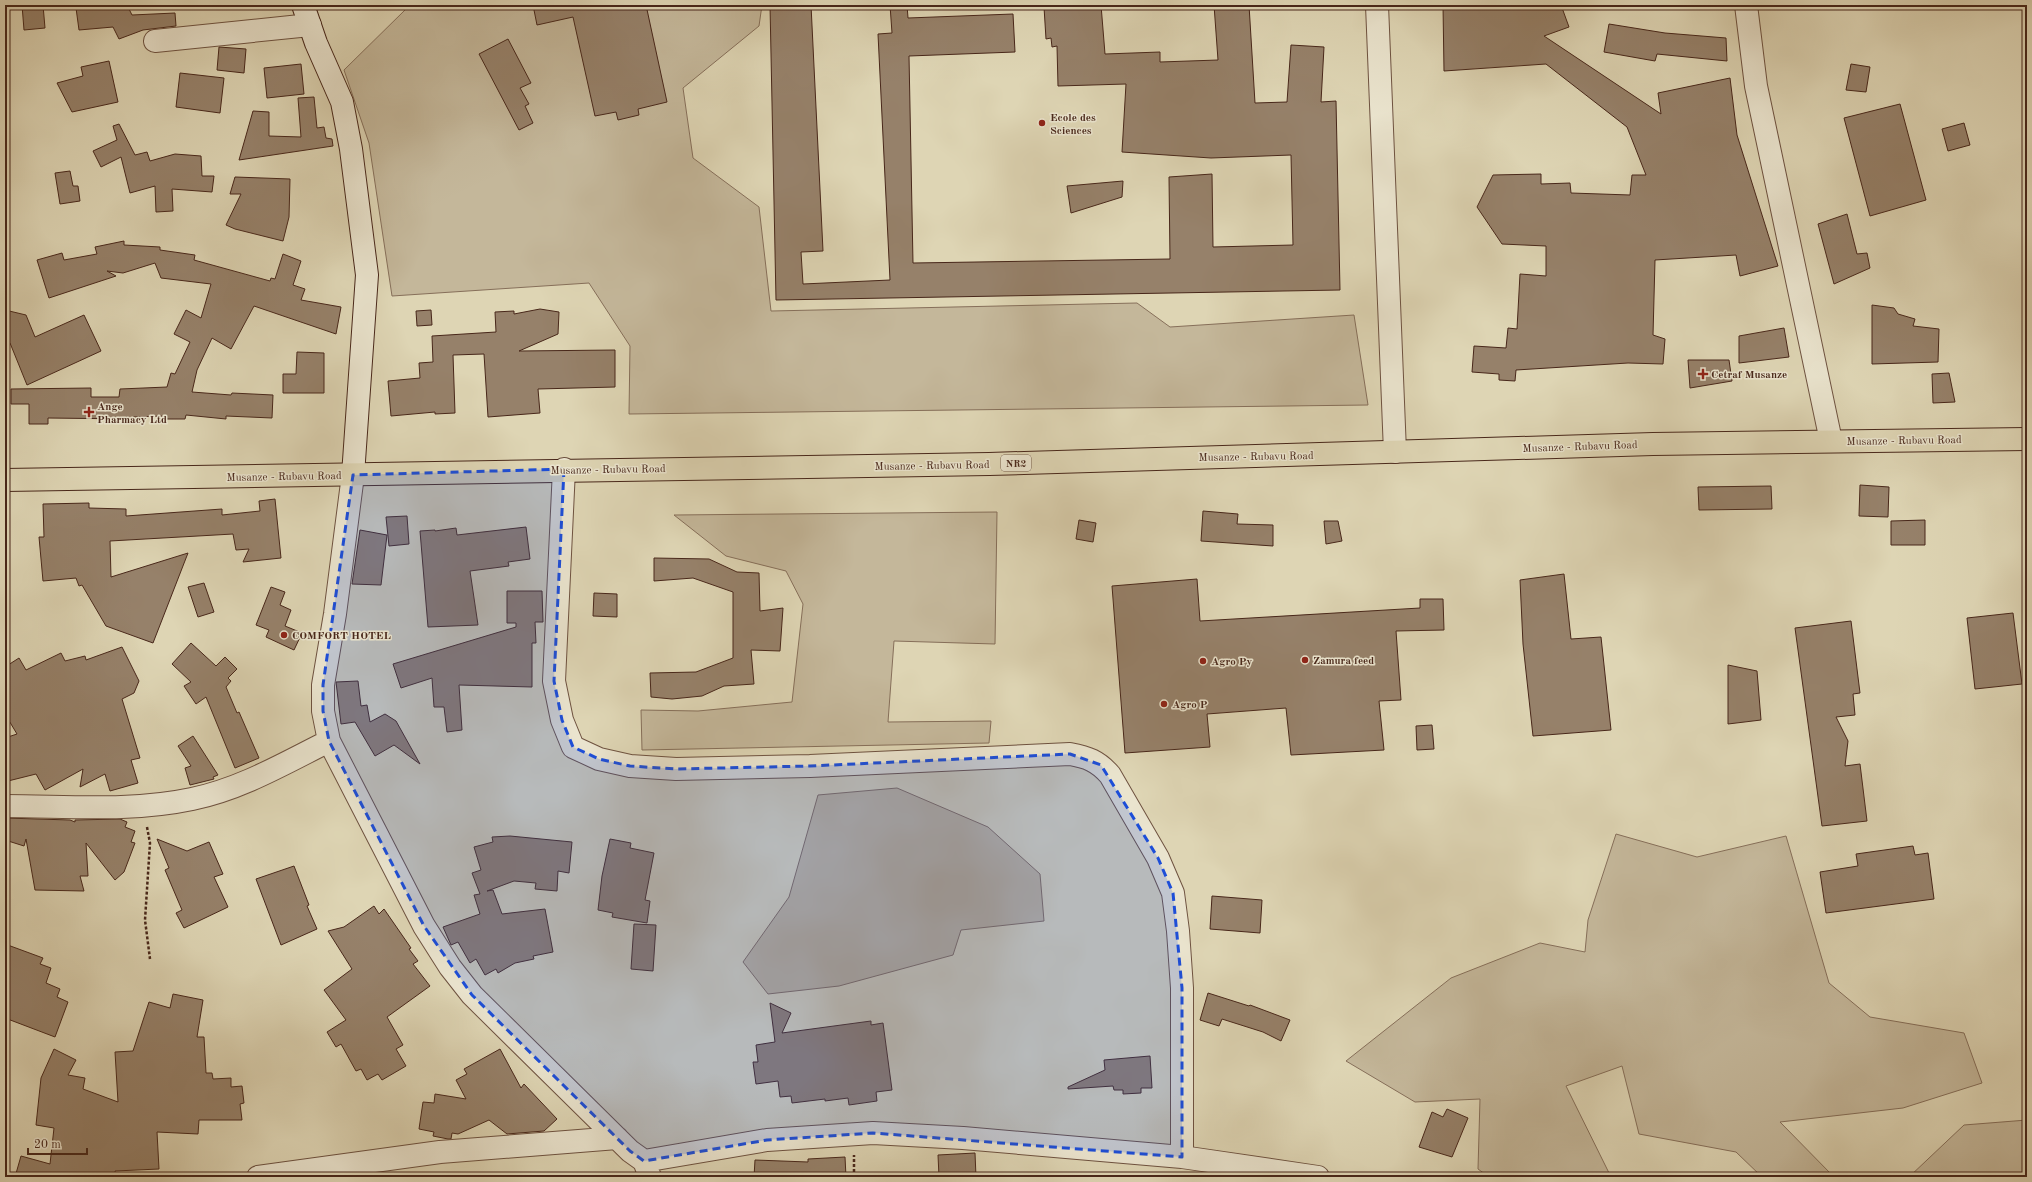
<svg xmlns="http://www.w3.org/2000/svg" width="2032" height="1182" font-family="'Old Standard TT',serif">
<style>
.green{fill:#c4b79a;stroke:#866f5a}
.building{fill:#96816a;stroke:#48271a}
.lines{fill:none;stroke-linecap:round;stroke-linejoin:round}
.street-casing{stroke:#6e5240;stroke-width:24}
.secondary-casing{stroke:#48271a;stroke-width:24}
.highway-casing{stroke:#48271a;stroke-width:24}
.path{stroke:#48271a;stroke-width:2.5;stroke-dasharray:3 2;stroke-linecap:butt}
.street{stroke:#eae4ce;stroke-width:22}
.secondary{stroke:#eae4ce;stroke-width:22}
.highway{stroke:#ded5b4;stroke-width:22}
.marked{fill:#1d4ed8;fill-opacity:0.2;stroke:#1d4ed8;stroke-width:3;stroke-dasharray:8 5;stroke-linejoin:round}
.poi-dot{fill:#8f2418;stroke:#eae4ce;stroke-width:1.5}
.labels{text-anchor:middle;stroke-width:3;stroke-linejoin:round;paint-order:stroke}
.shield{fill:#eae4ce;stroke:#796050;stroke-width:1}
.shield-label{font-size:10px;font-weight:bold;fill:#48271a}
.poi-label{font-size:11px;font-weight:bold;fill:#48271a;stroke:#eae4ce;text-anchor:start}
.street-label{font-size:11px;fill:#48271a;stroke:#eae4ce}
</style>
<rect width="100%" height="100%" fill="#ded5b4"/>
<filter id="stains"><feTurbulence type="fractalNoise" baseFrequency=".005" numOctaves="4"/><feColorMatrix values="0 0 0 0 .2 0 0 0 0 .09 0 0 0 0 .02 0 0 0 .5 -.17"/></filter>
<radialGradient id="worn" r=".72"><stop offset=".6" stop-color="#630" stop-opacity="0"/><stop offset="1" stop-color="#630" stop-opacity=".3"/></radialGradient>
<path class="green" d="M 405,5 L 762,5 L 759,26 L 683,88 L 693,158 L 759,207 L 771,311 L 1137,303 L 1170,327 L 1354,315 L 1368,405 L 629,414 L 630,346 L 589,283 L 392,296 L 369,143 L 344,70 L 406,9 Z
M 997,512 L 995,644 L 894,641 L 888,722 L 991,721 L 989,743 L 642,750 L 641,710 L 698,711 L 792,702 L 803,604 L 786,571 L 726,556 L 674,515 Z
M 897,788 L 988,827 L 1040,874 L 1044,921 L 961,930 L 953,955 L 839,986 L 768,994 L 743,962 L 789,897 L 818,795 Z
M 1616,834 L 1697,857 L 1786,836 L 1829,983 L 1870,1017 L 1964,1033 L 1982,1083 L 1903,1108 L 1780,1122 L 1832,1175 L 1841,1177 L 1762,1177 L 1736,1152 L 1639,1134 L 1622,1066 L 1566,1086 L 1611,1177 L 1489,1177 L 1478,1169 L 1480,1099 L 1415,1102 L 1346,1061 L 1451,978 L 1540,943 L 1585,952 L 1588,920 Z
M 2027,1120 L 2027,1177 L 1909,1177 L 1964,1125 Z"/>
<path class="building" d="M 22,5 L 43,5 L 45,28 L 24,30 Z
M 102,5 L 127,5 L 132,15 L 175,13 L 176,26 L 143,30 L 119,39 L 113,27 L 79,30 L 76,8 Z
M 533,5 L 646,5 L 667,102 L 638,109 L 639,115 L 618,120 L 616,112 L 595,116 L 573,17 L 537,25 Z
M 770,5 L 811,5 L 823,251 L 801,252 L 803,284 L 890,280 L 878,34 L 892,33 L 890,5 L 907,5 L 908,18 L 1013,14 L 1015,52 L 909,56 L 913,263 L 1170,259 L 1169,177 L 1212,174 L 1213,247 L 1293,245 L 1291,155 L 1211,158 L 1122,152 L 1126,84 L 1058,86 L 1057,46 L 1052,47 L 1051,38 L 1046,39 L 1044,7 L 1049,7 L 1049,5 L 1101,5 L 1105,54 L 1160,52 L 1160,62 L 1218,60 L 1214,5 L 1249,5 L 1255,103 L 1287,102 L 1291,45 L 1324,47 L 1321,102 L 1336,101 L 1340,290 L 776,300 Z
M 1443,5 L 1561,5 L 1569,27 L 1544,36 L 1661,114 L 1658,93 L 1730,78 L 1737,135 L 1778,266 L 1740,276 L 1736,255 L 1655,260 L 1653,335 L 1665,339 L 1663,364 L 1628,363 L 1516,370 L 1515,381 L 1499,380 L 1499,374 L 1472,372 L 1474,346 L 1506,348 L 1508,328 L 1517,329 L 1520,274 L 1546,276 L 1546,246 L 1502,244 L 1477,207 L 1493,175 L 1541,174 L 1541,184 L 1570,183 L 1571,193 L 1630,195 L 1632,175 L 1646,175 L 1627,127 L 1546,64 L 1444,71 Z
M 1609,24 L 1665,33 L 1726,38 L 1727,61 L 1657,54 L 1655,61 L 1604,52 Z
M 508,39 L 531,83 L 520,88 L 529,104 L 525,106 L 533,123 L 519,130 L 479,54 Z
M 219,47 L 246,49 L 244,73 L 217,70 Z
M 109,61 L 118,102 L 72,112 L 57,83 L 83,76 L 81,67 Z
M 301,64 L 304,94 L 267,98 L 264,68 Z
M 1851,64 L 1870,67 L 1866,92 L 1846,90 Z
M 180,73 L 224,78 L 220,113 L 176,107 Z
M 314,97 L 317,128 L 324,127 L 326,138 L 332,139 L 333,146 L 239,160 L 253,111 L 269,112 L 269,136 L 301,137 L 298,98 Z
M 1900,104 L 1926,200 L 1870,216 L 1844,118 Z
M 1964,123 L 1970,145 L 1948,151 L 1942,129 Z
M 119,124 L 135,155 L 147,152 L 150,161 L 175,154 L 201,156 L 202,176 L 214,176 L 212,192 L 172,189 L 173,211 L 156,212 L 155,186 L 130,193 L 121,157 L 101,167 L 93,151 L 117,140 L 113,126 Z
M 70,171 L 73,186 L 78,186 L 80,201 L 60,204 L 55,173 Z
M 235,177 L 290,179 L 289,217 L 283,241 L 235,229 L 226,225 L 241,194 L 230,194 Z
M 1123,181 L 1122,197 L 1071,213 L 1067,186 Z
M 1847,214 L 1857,254 L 1867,253 L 1870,268 L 1834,284 L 1818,224 Z
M 124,241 L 124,245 L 160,247 L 160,250 L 195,255 L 194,260 L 270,281 L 271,278 L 275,279 L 283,254 L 301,261 L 293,285 L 305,289 L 301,300 L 341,307 L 336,334 L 254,306 L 231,349 L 212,338 L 197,370 L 192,392 L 231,395 L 232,393 L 273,395 L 272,418 L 226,416 L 226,419 L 186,415 L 185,419 L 165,419 L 165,416 L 133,417 L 133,419 L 48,418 L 48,424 L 29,424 L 29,404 L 11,404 L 11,389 L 91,388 L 91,397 L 119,397 L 120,389 L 167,387 L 171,373 L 175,374 L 190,342 L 174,334 L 186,310 L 201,318 L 211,284 L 161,278 L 155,263 L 123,273 L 107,271 L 116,276 L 49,298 L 37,260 L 62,253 L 64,260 L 97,254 L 95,247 Z
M 1872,305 L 1894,308 L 1898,314 L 1915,319 L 1913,326 L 1939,329 L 1938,362 L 1872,364 Z
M 540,309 L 559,312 L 558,334 L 519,351 L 615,350 L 615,387 L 538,389 L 540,413 L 488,417 L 484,354 L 453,355 L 455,413 L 435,414 L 435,412 L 391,416 L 388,381 L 420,378 L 419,363 L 433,362 L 432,336 L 496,332 L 495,312 L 514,311 L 514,314 Z
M 5,310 L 26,315 L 35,337 L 84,315 L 101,351 L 27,385 L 10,343 L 5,344 Z
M 431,310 L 432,325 L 417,326 L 416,311 Z
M 1784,328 L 1789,357 L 1739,363 L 1739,336 Z
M 297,352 L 324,353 L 324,393 L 283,393 L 283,374 L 296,374 Z
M 1688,360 L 1729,360 L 1732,381 L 1690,388 Z
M 1949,373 L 1955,402 L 1933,403 L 1932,374 Z
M 1860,485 L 1889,487 L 1888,517 L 1859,516 Z
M 1771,486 L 1772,509 L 1699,510 L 1698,487 Z
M 275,499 L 281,558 L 243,562 L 249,549 L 236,550 L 233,534 L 110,541 L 111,577 L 188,553 L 153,643 L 106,626 L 82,585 L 79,586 L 76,578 L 43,581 L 39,537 L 44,537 L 43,504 L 89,503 L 89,508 L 126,509 L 126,516 L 222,509 L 222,515 L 260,511 L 259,501 Z
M 1203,511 L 1238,514 L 1237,524 L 1273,525 L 1273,546 L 1201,541 Z
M 407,516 L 409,544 L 389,546 L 386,517 Z
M 1079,520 L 1096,523 L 1093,542 L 1076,539 Z
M 1925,520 L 1925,545 L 1891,545 L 1891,521 Z
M 1324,521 L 1338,521 L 1342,541 L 1326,544 Z
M 526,527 L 530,559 L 508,562 L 509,566 L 470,571 L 478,625 L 428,627 L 420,531 L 435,530 L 435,531 L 456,528 L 457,535 Z
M 360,530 L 387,535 L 381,585 L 352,584 Z
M 654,558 L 709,559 L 737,572 L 759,573 L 760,611 L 783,608 L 780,651 L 751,650 L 754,684 L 724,686 L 702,696 L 672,699 L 651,697 L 650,673 L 696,672 L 733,658 L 733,592 L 693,578 L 654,581 Z
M 1564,574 L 1571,639 L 1601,637 L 1611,730 L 1533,736 L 1523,644 L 1520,580 Z
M 1197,579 L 1200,621 L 1420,608 L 1420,599 L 1443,599 L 1444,630 L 1396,631 L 1401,700 L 1379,701 L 1384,750 L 1291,755 L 1286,708 L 1207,714 L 1210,747 L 1125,753 L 1112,586 Z
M 204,583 L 214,612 L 198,617 L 188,587 Z
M 271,587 L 285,592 L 280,605 L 291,610 L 285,626 L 302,633 L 294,650 L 266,637 L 269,630 L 256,625 Z
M 507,591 L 542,591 L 543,622 L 535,622 L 536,643 L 532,643 L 532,687 L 459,685 L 462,730 L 447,732 L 444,707 L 434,707 L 432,678 L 401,688 L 393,664 L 516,627 L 516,623 L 507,623 Z
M 594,593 L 617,594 L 617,617 L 593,616 Z
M 2013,613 L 2022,684 L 1975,689 L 1967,618 Z
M 1851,621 L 1860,693 L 1853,694 L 1855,715 L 1836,717 L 1848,741 L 1845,766 L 1860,764 L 1867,821 L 1822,826 L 1795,628 Z
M 191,643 L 216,666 L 225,657 L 237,669 L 228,678 L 231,681 L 226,687 L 237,713 L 239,712 L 259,758 L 235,768 L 206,697 L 196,704 L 184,686 L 191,682 L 172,664 Z
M 122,647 L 139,681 L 134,693 L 122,699 L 140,758 L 131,760 L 138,783 L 110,791 L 105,774 L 80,787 L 83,769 L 45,790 L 36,774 L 8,781 L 5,772 L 5,738 L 17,734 L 5,714 L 5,667 L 19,658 L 26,670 L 61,653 L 65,661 L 85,656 L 86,660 Z
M 1728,665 L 1757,671 L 1761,720 L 1728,724 Z
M 358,681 L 361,706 L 367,705 L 370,722 L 385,714 L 396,721 L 420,764 L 394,745 L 375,756 L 355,722 L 341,724 L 336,682 Z
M 1432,725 L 1434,749 L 1417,750 L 1416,726 Z
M 193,736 L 218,775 L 213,777 L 214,779 L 190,785 L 185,768 L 191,766 L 178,746 Z
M 5,818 L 70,820 L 75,822 L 75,820 L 120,819 L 127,822 L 125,827 L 135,831 L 131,842 L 135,843 L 124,872 L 115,880 L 86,843 L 88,876 L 80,876 L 84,891 L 35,890 L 26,839 L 24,846 L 5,840 Z
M 510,836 L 572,842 L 569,873 L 558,871 L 557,891 L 535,889 L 536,883 L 514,881 L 487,891 L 493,890 L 502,914 L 545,909 L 553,952 L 533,956 L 534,959 L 515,963 L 498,973 L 496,969 L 485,975 L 476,959 L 470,963 L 458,942 L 451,945 L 443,927 L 480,914 L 474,895 L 480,894 L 472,873 L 481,870 L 474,847 L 493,842 L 492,837 Z
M 157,839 L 187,851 L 209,842 L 223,874 L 214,877 L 228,907 L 184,928 L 176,913 L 182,910 L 165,870 L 169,868 Z
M 610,839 L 631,843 L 630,848 L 654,853 L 645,900 L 650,901 L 647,923 L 612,917 L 613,913 L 598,910 L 602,876 Z
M 1913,846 L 1915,855 L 1928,853 L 1934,899 L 1826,913 L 1820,872 L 1858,866 L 1856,854 Z
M 294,866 L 309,905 L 307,906 L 317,929 L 281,945 L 256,879 Z
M 1212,896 L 1262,900 L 1260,933 L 1210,929 Z
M 374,906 L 379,914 L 384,909 L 411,948 L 409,949 L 418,961 L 413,964 L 430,986 L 387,1017 L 403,1045 L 396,1049 L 406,1066 L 382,1080 L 378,1074 L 367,1080 L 361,1069 L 356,1071 L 341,1044 L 336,1047 L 327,1032 L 346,1020 L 324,990 L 352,969 L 328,931 L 344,927 Z
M 634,924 L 656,925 L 653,971 L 631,969 Z
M 5,944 L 43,958 L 40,964 L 51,968 L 46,983 L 60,989 L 57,997 L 68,1002 L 55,1037 L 5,1018 Z
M 1208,993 L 1249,1006 L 1250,1005 L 1290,1020 L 1281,1041 L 1263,1032 L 1222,1019 L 1219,1026 L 1200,1020 Z
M 173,994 L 203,1000 L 197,1037 L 204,1037 L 206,1073 L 212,1073 L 213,1079 L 231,1078 L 231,1087 L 242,1086 L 244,1103 L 240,1104 L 242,1120 L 199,1120 L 198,1134 L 157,1132 L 159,1169 L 115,1171 L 116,1177 L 15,1177 L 21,1156 L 50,1164 L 54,1128 L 36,1125 L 41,1078 L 54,1049 L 76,1060 L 68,1075 L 85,1078 L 83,1089 L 118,1102 L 115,1052 L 133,1051 L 149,1002 L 170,1008 Z
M 770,1003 L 791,1013 L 782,1033 L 871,1021 L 871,1025 L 883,1023 L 892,1090 L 876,1092 L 877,1101 L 849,1105 L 848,1098 L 825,1101 L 825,1099 L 792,1103 L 791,1096 L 780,1097 L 778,1081 L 756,1084 L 753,1062 L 758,1062 L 756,1045 L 775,1042 Z
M 500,1049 L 521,1088 L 524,1084 L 557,1119 L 544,1131 L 507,1134 L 489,1120 L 458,1134 L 452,1133 L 451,1139 L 448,1139 L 433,1136 L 434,1132 L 419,1129 L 423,1102 L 434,1103 L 435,1094 L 466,1099 L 456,1080 L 467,1074 L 464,1069 Z
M 1150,1056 L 1152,1088 L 1141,1088 L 1141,1093 L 1123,1094 L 1123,1090 L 1114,1090 L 1113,1086 L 1068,1089 L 1068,1087 L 1105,1070 L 1104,1060 Z
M 1447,1109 L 1468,1118 L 1452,1157 L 1419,1147 L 1432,1112 L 1443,1117 Z
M 975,1153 L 976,1177 L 939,1177 L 938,1155 Z
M 845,1157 L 846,1177 L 754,1177 L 755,1160 L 808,1162 L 808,1159 Z"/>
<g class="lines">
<defs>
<path id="street" d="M 1377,5 L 1395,452
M 1746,5 L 1756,86 L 1831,441
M 155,41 L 310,25
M 564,469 L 554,681 L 562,720 L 573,747 L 599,759 L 630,766 L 676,769 L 810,766 L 1070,754 C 1087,757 1098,761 1110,775 L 1158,858 L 1173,893 L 1178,931 L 1182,988 L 1182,1157
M 353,475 L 335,614 L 323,685 L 323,711 L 329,741 L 424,926 L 450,967 L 472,995 L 630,1151 L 644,1161 L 650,1177
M 5,806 C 67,806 131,812 192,799 C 241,789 285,763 329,741
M 644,1161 L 767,1140 L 873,1133 L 963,1138 L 1182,1157 L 1318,1177
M 258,1177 L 440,1152 L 617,1138"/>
<path id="secondary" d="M 303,5 L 316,43 L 342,102 L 351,149 L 367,275 L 353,475"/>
<path id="highway" d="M 5,480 L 989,464 L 1653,444 L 2027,439"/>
</defs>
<use href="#street" class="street-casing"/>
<use href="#secondary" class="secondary-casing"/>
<use href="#highway" class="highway-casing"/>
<path class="path" d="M 147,827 L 150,843 L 145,920 L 150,959
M 854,1177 L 854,1155"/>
<use href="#street" class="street"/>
<use href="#secondary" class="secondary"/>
<use href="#highway" class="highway"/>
</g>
<path class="marked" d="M 564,469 L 554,681 L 562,720 L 573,747 L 599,759 L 630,766 L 676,769 L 810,766 L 1070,754 L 1101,765 L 1158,858 L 1173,893 L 1182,988 L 1182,1157 L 873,1133 L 767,1140 L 644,1161 L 630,1151 L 472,995 L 424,926 L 329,741 L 323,711 L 323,685 L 353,475 Z"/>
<g class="poi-dot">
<circle cx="1042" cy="123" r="4"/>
<path d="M1701 368h4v4h4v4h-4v4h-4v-4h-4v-4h4z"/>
<path d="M87 406h4v4h4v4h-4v4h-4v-4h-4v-4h4z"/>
<circle cx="284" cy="635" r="4"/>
<circle cx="1305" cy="660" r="4"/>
<circle cx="1203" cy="661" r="4"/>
<circle cx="1164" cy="704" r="4"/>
</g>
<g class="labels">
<rect class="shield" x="1001" y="455" width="30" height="16" rx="3"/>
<g class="shield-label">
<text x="1016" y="467">NR2</text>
</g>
<g class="poi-label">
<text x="1050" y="121">Ecole des<tspan x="1050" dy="13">Sciences</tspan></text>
<text x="1711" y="378">Cetraf Musanze</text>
<text x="97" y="410">Ange<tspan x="97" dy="13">Pharmacy Ltd</tspan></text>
<text x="292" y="639">COMFORT HOTEL</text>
<text x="1313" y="664">Zamura feed</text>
<text x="1211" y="665">Agro Py</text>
<text x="1172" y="708">Agro P</text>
</g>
<g class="street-label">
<text transform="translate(1904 440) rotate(-1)" y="4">Musanze - Rubavu Road</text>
<text transform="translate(1580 446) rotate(-2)" y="4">Musanze - Rubavu Road</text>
<text transform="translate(1256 456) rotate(-1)" y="4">Musanze - Rubavu Road</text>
<text transform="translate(932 465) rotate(-1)" y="4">Musanze - Rubavu Road</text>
<text transform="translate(608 469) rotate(-1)" y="4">Musanze - Rubavu Road</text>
<text transform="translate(284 476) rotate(-1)" y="4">Musanze - Rubavu Road</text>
</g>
</g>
<rect width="2032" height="1182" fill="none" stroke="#ded5b4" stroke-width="20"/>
<rect x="6" y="6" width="2020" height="1170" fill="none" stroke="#48271a" stroke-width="2"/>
<rect x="10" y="10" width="2012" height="1162" fill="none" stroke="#48271a"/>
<path d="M28 1148v6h59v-6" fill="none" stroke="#48271a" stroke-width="2"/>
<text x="34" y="1148" font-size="12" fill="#48271a" stroke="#eae4ce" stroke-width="3" paint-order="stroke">20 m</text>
<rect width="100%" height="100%" filter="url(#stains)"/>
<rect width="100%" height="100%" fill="url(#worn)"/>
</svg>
